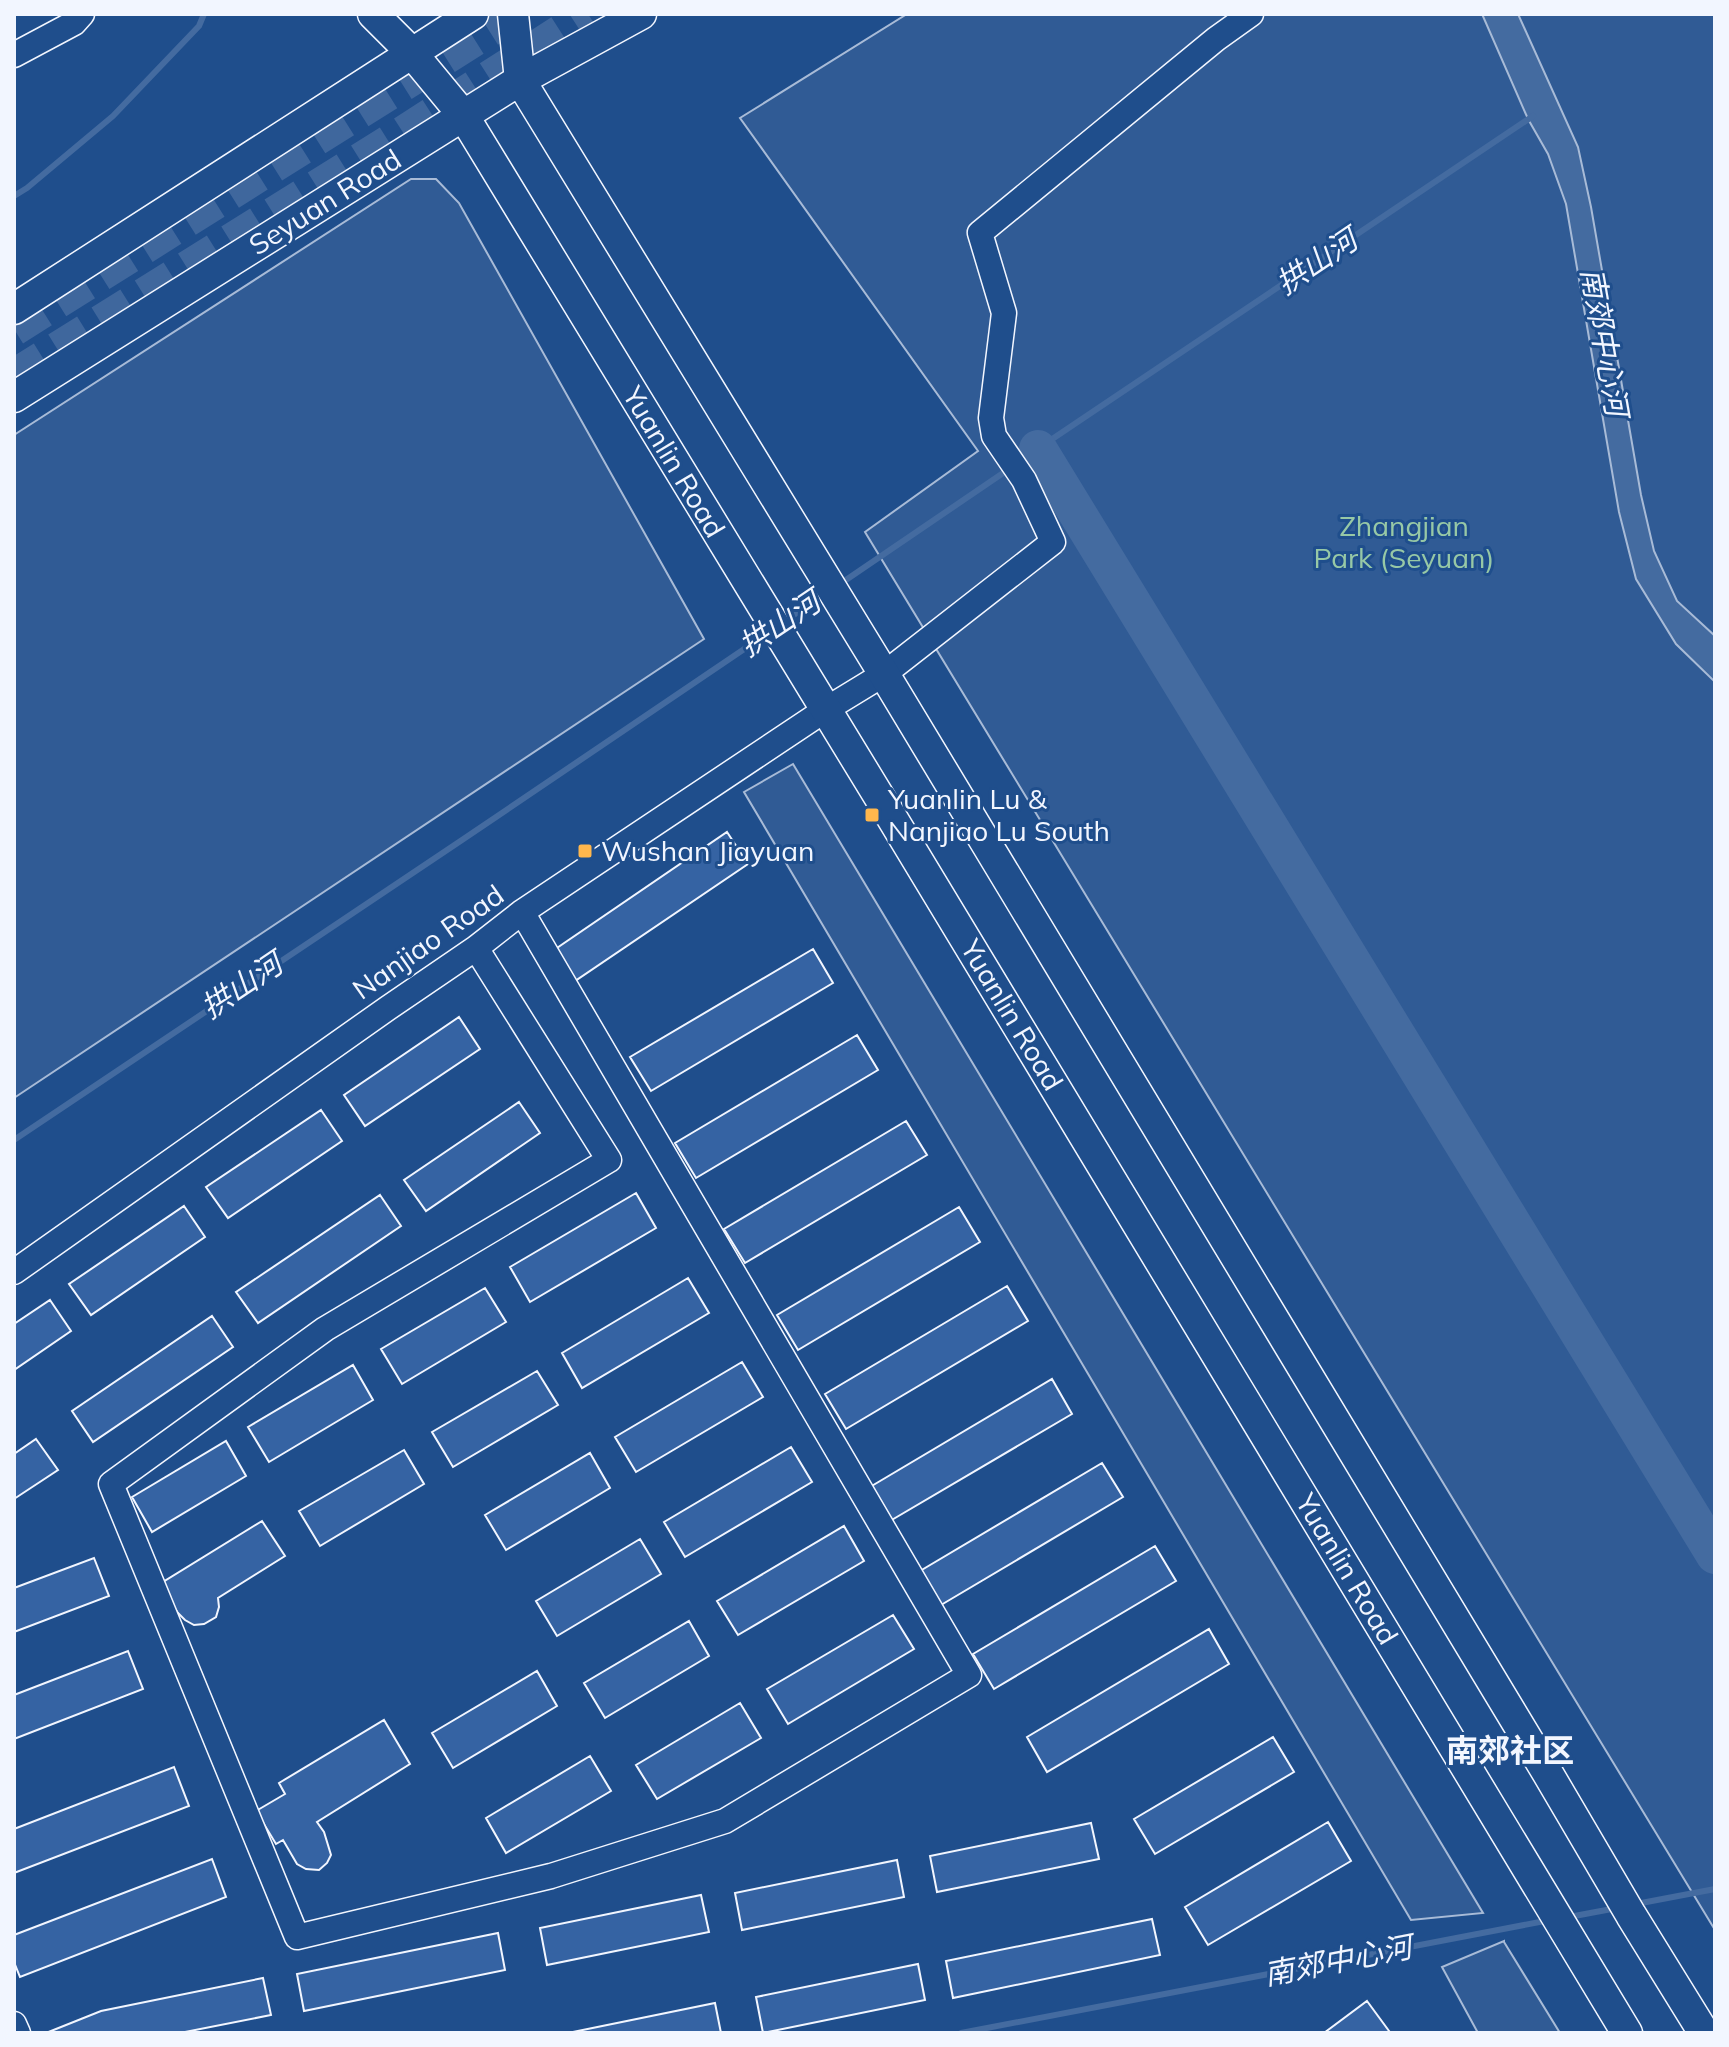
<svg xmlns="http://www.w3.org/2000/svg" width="1729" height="2047" font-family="Mulish,'Noto Sans SC',sans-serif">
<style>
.built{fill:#305b95;stroke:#a8bbd7;stroke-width:2}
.water{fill:#446ba0;stroke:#a8bbd7;stroke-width:2}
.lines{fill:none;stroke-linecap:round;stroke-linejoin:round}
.stream{stroke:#446ba0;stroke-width:6}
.river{stroke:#446ba0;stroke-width:38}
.building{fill:#3563a3;stroke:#f2f6ff;stroke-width:2}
.highway-tunnel{stroke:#3f679d;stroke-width:34;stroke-dasharray:34 17;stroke-linecap:butt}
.minor-casing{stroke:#f2f6ff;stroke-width:27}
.major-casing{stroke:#f2f6ff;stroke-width:33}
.minor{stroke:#1f4e8c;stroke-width:24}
.major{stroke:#1f4e8c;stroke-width:30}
.poi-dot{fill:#ffb74d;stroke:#1f4e8c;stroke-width:3}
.labels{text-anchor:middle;stroke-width:6;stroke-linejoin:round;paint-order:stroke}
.street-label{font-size:28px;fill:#f2f6ff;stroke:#1f4e8c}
.park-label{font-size:28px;fill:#97c8a6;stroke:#1f4e8c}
.poi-label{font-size:28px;fill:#f2f6ff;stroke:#1f4e8c;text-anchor:start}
.water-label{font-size:30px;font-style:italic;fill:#f2f6ff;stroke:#1f4e8c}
.quarter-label{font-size:32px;font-weight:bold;fill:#f2f6ff;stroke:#1f4e8c}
</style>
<rect width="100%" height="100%" fill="#1f4e8c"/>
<path class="built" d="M 907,14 L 1715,14 L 1715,1930 L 865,532 L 978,451 L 740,118 Z
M 411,179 L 436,179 L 459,203 L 704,639 L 14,1098 L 14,435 Z
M 793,764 L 1483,1913 L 1411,1920 L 744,792 Z
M 1504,1941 L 1504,1942 L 1560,2033 L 1478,2033 L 1442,1967 Z"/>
<path class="water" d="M 1482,14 L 1518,14 L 1578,147 L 1591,207 L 1641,495 L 1654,551 L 1677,601 L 1715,636 L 1715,682 L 1676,644 L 1636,579 L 1619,512 L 1566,204 L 1548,154 L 1528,119 Z"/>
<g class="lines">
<path class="stream" d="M 14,196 L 27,188 L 113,116 L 199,26 L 204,14
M 1018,462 L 1533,116
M 840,584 L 1009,469
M 783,622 L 824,595
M 14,1140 L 462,840 L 768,633
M 1636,1904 L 1715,1889
M 1569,1917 L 1617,1908
M 961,2033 L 1550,1920"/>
<path class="river" d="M 1038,449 L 1715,1555"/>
</g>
<path class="building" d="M 727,832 L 748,864 L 575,981 L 554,950 Z
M 813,949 L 833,983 L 651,1091 L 630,1057 Z
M 459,1017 L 480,1049 L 365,1126 L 344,1095 Z
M 857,1035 L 878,1070 L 696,1178 L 675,1143 Z
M 519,1102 L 540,1133 L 426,1211 L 404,1180 Z
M 321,1110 L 342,1141 L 228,1218 L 206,1187 Z
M 906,1121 L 927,1155 L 745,1263 L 724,1229 Z
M 636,1193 L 656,1228 L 530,1302 L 510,1267 Z
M 380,1195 L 401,1226 L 258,1323 L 236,1292 Z
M 184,1206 L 205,1237 L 91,1315 L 69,1284 Z
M 959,1207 L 980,1242 L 798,1350 L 777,1315 Z
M 688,1278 L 709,1313 L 582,1388 L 562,1353 Z
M 1007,1286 L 1028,1321 L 846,1429 L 825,1394 Z
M 485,1288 L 506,1322 L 402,1384 L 381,1349 Z
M 50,1300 L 71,1331 L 14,1370 L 14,1324 Z
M 212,1316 L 233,1347 L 93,1442 L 72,1411 Z
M 742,1362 L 763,1397 L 636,1472 L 615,1437 Z
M 353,1365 L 373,1400 L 269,1462 L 248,1427 Z
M 537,1371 L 558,1405 L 453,1467 L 432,1432 Z
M 1052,1379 L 1072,1414 L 890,1521 L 870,1487 Z
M 36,1439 L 58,1470 L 14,1499 L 14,1454 Z
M 226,1441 L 246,1476 L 152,1532 L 132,1497 Z
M 791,1447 L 812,1482 L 685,1557 L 664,1522 Z
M 404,1450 L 424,1484 L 320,1546 L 299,1511 Z
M 590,1453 L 610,1488 L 506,1550 L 485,1515 Z
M 1102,1463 L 1123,1497 L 941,1605 L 920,1571 Z
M 262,1521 L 285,1556 L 218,1598 L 219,1607 L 216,1617 L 204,1624 L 194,1625 L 185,1620 L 178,1613 L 169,1600 L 163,1582 Z
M 844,1526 L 864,1561 L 738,1635 L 717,1601 Z
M 640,1539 L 661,1574 L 557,1636 L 536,1601 Z
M 1155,1546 L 1176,1581 L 994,1689 L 973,1654 Z
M 94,1558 L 109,1596 L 14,1632 L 14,1588 Z
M 893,1615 L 914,1649 L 788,1724 L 767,1689 Z
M 689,1621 L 709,1656 L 605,1718 L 584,1683 Z
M 1209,1629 L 1229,1664 L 1047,1772 L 1027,1737 Z
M 128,1651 L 143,1689 L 14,1739 L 14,1695 Z
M 537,1671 L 557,1706 L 453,1768 L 432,1733 Z
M 740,1703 L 761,1738 L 657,1799 L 636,1765 Z
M 384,1720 L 410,1764 L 317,1822 L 324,1832 L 331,1855 L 327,1863 L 319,1870 L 306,1869 L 297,1864 L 283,1840 L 276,1844 L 256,1811 L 285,1794 L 279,1783 Z
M 1273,1737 L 1294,1772 L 1155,1854 L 1134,1819 Z
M 590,1756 L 611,1791 L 506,1853 L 486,1818 Z
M 174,1767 L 189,1806 L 14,1873 L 14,1829 Z
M 1328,1822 L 1351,1861 L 1208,1945 L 1185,1907 Z
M 1091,1823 L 1099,1859 L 937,1892 L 930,1856 Z
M 212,1859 L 226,1897 L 20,1977 L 14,1962 L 14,1935 Z
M 897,1860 L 904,1897 L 742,1930 L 735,1893 Z
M 701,1895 L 709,1932 L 547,1965 L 540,1928 Z
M 1152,1919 L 1160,1955 L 953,1998 L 946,1961 Z
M 498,1933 L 505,1970 L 304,2011 L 297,1974 Z
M 918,1964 L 925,2000 L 763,2033 L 756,1997 Z
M 263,1978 L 271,2015 L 180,2033 L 46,2033 L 101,2011 Z
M 1367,2001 L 1389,2031 L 1386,2033 L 1324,2033 Z
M 715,2003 L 721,2033 L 568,2033 Z"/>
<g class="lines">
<path class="highway-tunnel" d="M 14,329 L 515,14
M 14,376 L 395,138 L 588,14"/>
<defs>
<path id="minor" d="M 14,55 L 74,23 L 82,14
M 476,948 L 609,1160 L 325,1329 L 111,1484 L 297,1937 L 551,1876 L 725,1821 L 969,1675 L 522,912
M 14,1272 L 388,1008 L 476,948 L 522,912 L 825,710 L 884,674 L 1053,542 L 1024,480 L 994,436 L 991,418 L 1004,313 L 980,233 L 1216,39 L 1251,14
M 14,2024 L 18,2033"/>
<path id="major" d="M 373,14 L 411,52 L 463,115 L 883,803 L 1627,2033
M 513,14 L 520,80 L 884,674 L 1547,1772 L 1631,1915 L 1704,2033
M 14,309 L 473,14
M 14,397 L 520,80 L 641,14"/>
</defs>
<use href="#minor" class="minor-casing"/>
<use href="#major" class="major-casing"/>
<use href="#minor" class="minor"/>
<use href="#major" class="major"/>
</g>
<g class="poi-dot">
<rect x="864" y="807" width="16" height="16" rx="4"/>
<rect x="577" y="843" width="16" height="16" rx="4"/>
</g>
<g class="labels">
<g class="street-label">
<text transform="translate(325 202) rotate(-32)" y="10">Seyuan Road</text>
<text transform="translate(674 462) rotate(59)" y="10">Yuanlin Road</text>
<text transform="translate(428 942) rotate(-35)" y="10">Nanjiao Road</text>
<text transform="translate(1012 1015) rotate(59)" y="10">Yuanlin Road</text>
<text transform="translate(1347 1569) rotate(59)" y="10">Yuanlin Road</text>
</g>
<g class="park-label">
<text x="1404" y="536">Zhangjian<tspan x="1404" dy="32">Park (Seyuan)</tspan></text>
</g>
<g class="poi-label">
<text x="888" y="809">Yuanlin Lu &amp;<tspan x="888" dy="32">Nanjiao Lu South</tspan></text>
<text x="601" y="861">Wushan Jiayuan</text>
</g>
<g class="water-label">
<text transform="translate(1317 262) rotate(-34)" y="10">拱山河</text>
<text transform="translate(1604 342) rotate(80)" y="10">南郊中心河</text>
<text transform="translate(780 624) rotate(-34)" y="10">拱山河</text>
<text transform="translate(242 986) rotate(-34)" y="10">拱山河</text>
<text transform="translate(1338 1961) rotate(-11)" y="10">南郊中心河</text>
</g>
<g class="quarter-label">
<text x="1510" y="1762">南郊社区</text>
</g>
</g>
<rect width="1729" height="2047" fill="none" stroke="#f2f6ff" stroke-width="32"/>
</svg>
